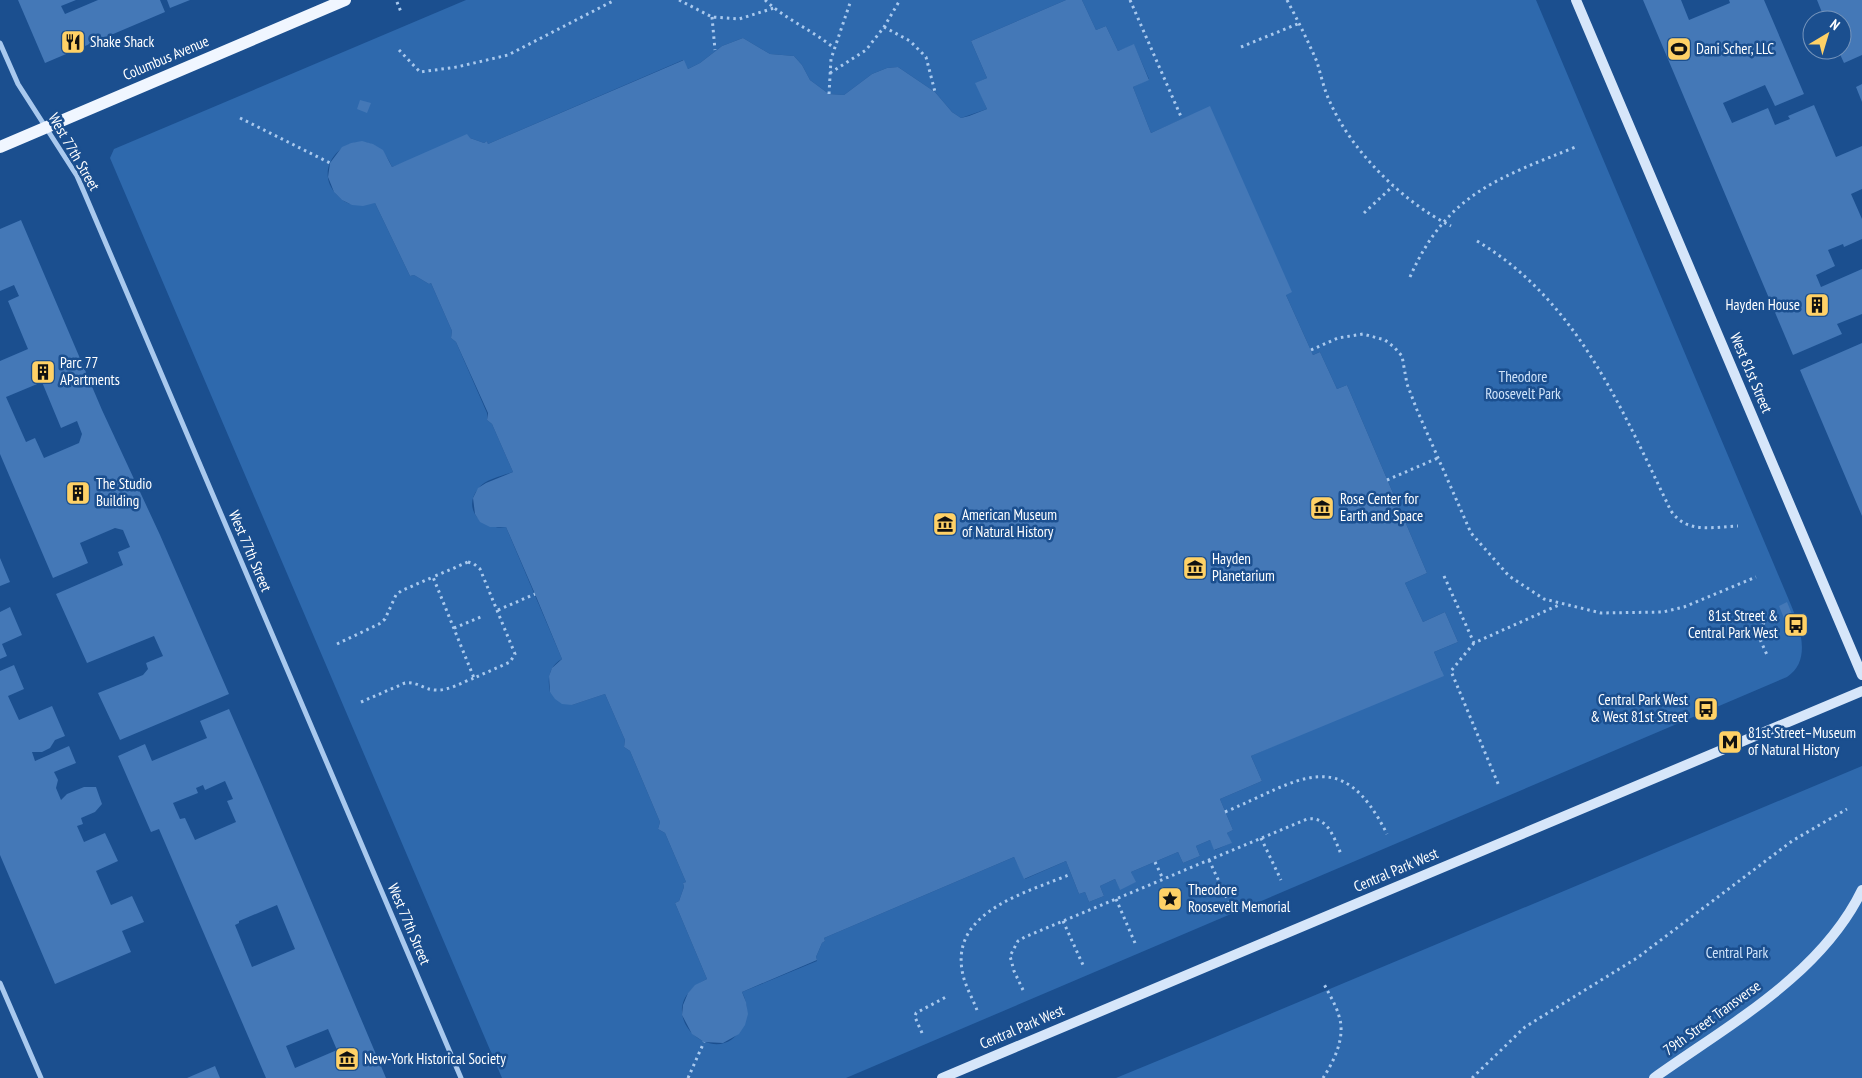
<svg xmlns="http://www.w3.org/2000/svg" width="1862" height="1078" font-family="'PT Sans Narrow',sans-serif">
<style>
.green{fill:#2e69ad}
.building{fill:#4478b7;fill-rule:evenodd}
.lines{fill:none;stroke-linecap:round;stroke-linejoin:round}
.path{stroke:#a9c9ee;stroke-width:3;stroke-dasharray:2.5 4;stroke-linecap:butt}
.minor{stroke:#a9c9ee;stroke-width:5}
.secondary{stroke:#d6e6fa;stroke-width:10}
.primary{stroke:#f0f6ff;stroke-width:12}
.labels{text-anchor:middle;stroke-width:5;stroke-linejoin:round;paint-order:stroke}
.poi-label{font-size:15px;fill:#fff;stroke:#1b4f8f;text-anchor:start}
.street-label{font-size:15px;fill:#fff;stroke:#1b4f8f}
.park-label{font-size:15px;fill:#cfe3fa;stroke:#1b4f8f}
</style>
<rect width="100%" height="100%" fill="#1b4f8f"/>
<path class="green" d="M 466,0 L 1066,0 L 971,41 L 987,78 L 976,83 L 987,109 L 961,118 L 952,112 L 935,92 L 898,67 L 887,68 L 872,74 L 844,95 L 829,94 L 810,80 L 802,65 L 794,56 L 770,54 L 743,38 L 722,46 L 700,63 L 688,69 L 683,60 L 488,144 L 487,141 L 484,143 L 470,138 L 392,167 C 369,112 305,160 336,194 C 340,198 345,203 351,204 C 358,206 367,203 375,203 L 410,276 L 414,275 L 429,284 L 431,283 L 452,331 L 451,338 L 456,342 L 487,413 L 487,420 L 492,424 L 513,472 C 502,476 485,479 478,489 C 461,510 484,531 506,527 L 562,659 C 549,666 547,679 550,692 L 572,705 L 605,694 L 625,740 L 624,747 L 630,751 L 660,822 L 658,829 L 665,833 L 686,882 L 683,883 L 684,887 L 679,901 L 675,903 L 707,979 C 643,1010 719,1077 743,1025 C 748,1013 748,1004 742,992 L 817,961 L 816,957 L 822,943 L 825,941 L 824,938 L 1014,857 L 1025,879 L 1066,861 L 1079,894 L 1085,892 L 1089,902 L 1104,896 L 1100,886 L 1115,879 L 1120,889 L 1135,882 L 1131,872 L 1178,852 L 1183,863 L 1200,856 L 1196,846 L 1210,840 L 1215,850 L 1231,843 L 1227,833 L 1233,830 L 1220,799 L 1262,781 L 1251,756 L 1442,671 L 1434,652 L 1458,642 L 1445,612 L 1423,622 L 1405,583 L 1427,573 L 1347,385 L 1337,389 L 1320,352 L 1313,355 L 1286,295 L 1194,114 L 1151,133 L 1133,87 L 1149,79 L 1134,45 L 1118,51 L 1106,26 L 1096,30 L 1082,0 L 1536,0 L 1791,605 C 1800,627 1812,661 1787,677 L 846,1078 L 502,1078 L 110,158 L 114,149 Z
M 1862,766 L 1862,1078 L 1116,1078 L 1201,1043 Z"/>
<path class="building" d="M 18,0 L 76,0 L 61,6 L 65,14 L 98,0 L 160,0 L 165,12 L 45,63 Z
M 167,0 L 190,0 L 170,8 Z
M 1066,0 L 1082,0 L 1096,30 L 1106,26 L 1118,51 L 1134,44 L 1149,80 L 1133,87 L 1151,133 L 1210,106 L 1292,292 L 1286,295 L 1313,355 L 1320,352 L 1337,389 L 1347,385 L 1427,573 L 1405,583 L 1423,622 L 1445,612 L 1458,642 L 1434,652 L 1444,676 L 1251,756 L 1262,781 L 1220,799 L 1233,830 L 1227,833 L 1232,843 L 1214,850 L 1210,840 L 1196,846 L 1200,856 L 1183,863 L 1178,852 L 1131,872 L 1136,882 L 1120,890 L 1115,879 L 1100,886 L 1104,896 L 1089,902 L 1085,892 L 1079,894 L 1066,861 L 1024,879 L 1014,857 L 824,938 L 825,941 L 822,943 L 816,957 L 817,960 L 742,992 L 746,1002 L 748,1014 L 745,1025 L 739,1034 L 723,1043 L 704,1042 L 692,1034 L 682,1015 L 683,1005 L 688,993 L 695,985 L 707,979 L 675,903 L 679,901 L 684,887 L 683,883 L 686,882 L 665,833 L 658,829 L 660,822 L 630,751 L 624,747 L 625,740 L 605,694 L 572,705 L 562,704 L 555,699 L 550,692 L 549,676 L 552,668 L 562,659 L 535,594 L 506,527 L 490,527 L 480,522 L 475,514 L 473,498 L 478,488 L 486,483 L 513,472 L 492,424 L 487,420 L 488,413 L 456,342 L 451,338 L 452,331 L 431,283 L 429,284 L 414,275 L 410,276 L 375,203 L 363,206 L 352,205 L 342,200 L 334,192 L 328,177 L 330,163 L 342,147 L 351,143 L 362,141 L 373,144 L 383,150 L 392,167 L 467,134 L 470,138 L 484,143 L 487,141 L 488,144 L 684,60 L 688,69 L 700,63 L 722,46 L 743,38 L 770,54 L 794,56 L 802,65 L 810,80 L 829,94 L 844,95 L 872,74 L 887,68 L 898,67 L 935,92 L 952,112 L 961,118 L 969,116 L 987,109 L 975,83 L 987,78 L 971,41 Z
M 1643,0 L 1681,0 L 1689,20 L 1730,3 L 1729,0 L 1764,0 L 1804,94 L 1775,106 L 1765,85 L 1723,103 L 1732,123 L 1768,108 L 1775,125 L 1790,119 L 1788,116 L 1814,105 L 1836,157 L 1862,146 L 1862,189 L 1851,194 L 1862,219 L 1862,239 L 1844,247 L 1843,244 L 1828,250 L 1835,266 L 1816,275 L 1821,287 L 1862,269 L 1862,314 L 1837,324 L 1842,334 L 1793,355 Z
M 1817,0 L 1862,0 L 1862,55 L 1844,63 L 1838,50 L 1842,50 L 1842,20 L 1825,20 Z
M 1862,84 L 1862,102 L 1856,87 Z
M 360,100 L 371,103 L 367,113 L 357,109 Z
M 21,220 L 102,410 L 160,535 L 229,694 L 120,740 L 98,693 L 143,675 L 148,669 L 146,663 L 163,656 L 154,636 L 87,663 L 56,594 L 123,565 L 118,552 L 130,547 L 123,530 L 115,528 L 80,543 L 88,563 L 53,578 L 0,454 L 0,361 L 28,349 L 8,301 L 19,296 L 14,285 L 0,291 L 0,229 ZM 42,382 L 61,428 L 77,421 L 82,434 L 79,443 L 44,458 L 35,438 L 26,442 L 6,397 Z
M 1862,343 L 1862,516 L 1800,370 Z
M 0,558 L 10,582 L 0,586 Z
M 1787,602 L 1794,619 L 1786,623 L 1779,606 Z
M 10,607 L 22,635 L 2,644 L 7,656 L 0,659 L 0,612 Z
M 14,665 L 24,689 L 8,696 L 19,720 L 52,706 L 65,736 L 55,740 L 50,748 L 42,752 L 32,752 L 35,761 L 69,746 L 76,763 L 54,772 L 58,780 L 56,788 L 61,800 L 67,794 L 84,787 L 96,787 L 102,804 L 95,812 L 81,818 L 83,824 L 77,826 L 84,842 L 105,833 L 118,861 L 96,871 L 111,905 L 132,896 L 144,922 L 122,931 L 131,952 L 55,984 L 0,855 L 0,671 Z
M 229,709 L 263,787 L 386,1078 L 266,1078 L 159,829 L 151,832 L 118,756 L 145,744 L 152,761 L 207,738 L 200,721 ZM 225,781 L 233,799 L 227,801 L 236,822 L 195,840 L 185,818 L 180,819 L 173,803 L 198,793 L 196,788 L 203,785 L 205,790 ZM 277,905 L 295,949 L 252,967 L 235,925 L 239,923 L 239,921 ZM 328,1029 L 337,1050 L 295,1068 L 286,1046 Z
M 215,1066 L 220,1078 L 187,1078 Z"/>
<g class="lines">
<path class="path" d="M 679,0 L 712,17 L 739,19 L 774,8
M 765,0 C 785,19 812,30 834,48
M 1130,0 L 1182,119
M 1287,0 C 1298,21 1308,41 1317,62 C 1321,75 1324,90 1330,102 C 1352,152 1403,202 1451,226
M 397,2 L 401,12
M 712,17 L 715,50
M 884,27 L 910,41 L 926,57 L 935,92
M 1241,47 L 1300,23
M 399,50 L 420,72 L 457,67 L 508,55 L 615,0
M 830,73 L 866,50 L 884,27 L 900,0
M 829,94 L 831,59 L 851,0
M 240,118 L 330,163
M 1364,213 L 1393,186
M 1477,241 C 1578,301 1622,410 1671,511 C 1687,534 1712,527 1738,526
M 1410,277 C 1447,193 1499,178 1578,146
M 1311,350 L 1338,338 L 1363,334 L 1385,340 L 1394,347 L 1402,356 L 1407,384 L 1417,410 L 1471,533 L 1509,576 L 1544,599 L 1601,613 L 1663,612 L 1684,607 L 1756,577
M 1387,480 L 1438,458
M 468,562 L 474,564 L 480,569 L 515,654 L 510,662 L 474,678 L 433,577 Z
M 1444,576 L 1474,643 L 1561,604
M 498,610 L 535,594
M 1764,622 L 1758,635 L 1768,657
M 454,628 L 483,616
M 1474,643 L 1451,671 L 1499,786
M 337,644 L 379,624 L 385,619 L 396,595 L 401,591 L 433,577
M 361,702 L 405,683 C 417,681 424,690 436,690 C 448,691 463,682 474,678
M 1225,812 C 1299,781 1341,742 1387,834
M 1261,838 L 1281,880
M 1209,860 L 1229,903
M 1155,862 L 1163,879
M 1116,899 L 1135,943
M 1063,921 L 1083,965
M 1023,990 L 1014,971 L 1010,956 L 1018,941 L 1025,937 L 1307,819 C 1328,816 1334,838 1341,854
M 977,1010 C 972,997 964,984 962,970 C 952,910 1029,892 1071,874
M 922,1033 L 915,1017 L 916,1013 L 946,997
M 688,1078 L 704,1042
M 1323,1078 C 1334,1061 1346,1037 1339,1016 C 1336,1005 1329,994 1324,984
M 1472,1078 L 1525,1027 L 1637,958 L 1792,841 L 1847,809"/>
<path class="minor" d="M 0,43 L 18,84 L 77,176 L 84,192 L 461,1078
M 0,983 L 41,1078"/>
<path class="secondary" d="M 1576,0 L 1862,675
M 942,1078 L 1862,691
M 1654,1078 C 1728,1025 1821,975 1862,890"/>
<path class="primary" d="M 0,147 L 345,0"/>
</g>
<defs>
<symbol id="restaurant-square" viewBox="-11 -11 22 22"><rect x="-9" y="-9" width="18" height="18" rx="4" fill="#ffd166" stroke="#1b4f8f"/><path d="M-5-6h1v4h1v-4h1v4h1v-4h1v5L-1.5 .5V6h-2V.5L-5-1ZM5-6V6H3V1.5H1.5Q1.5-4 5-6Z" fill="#111"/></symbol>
<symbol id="stadium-square" viewBox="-11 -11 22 22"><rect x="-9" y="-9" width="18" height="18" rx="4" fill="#ffd166" stroke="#1b4f8f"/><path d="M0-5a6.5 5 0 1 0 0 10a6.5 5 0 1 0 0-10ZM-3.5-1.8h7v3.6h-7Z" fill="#111"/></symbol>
<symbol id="building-square" viewBox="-11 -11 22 22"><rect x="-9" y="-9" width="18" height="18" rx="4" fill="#ffd166" stroke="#1b4f8f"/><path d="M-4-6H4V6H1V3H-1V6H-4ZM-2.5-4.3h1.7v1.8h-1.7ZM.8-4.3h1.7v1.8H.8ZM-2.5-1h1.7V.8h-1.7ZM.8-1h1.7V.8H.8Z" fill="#111"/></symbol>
<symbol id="museum-square" viewBox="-11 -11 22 22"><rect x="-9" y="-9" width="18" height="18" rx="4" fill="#ffd166" stroke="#1b4f8f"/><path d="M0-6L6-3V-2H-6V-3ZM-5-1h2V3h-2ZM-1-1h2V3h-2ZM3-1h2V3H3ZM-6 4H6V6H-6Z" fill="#111"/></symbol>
<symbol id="bus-square" viewBox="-11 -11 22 22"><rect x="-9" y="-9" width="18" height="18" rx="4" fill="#ffd166" stroke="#1b4f8f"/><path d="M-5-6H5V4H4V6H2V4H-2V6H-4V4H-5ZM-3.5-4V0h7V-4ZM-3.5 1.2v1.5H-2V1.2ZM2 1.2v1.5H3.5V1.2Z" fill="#111"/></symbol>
<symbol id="metro-square" viewBox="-11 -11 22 22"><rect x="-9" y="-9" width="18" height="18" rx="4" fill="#ffd166" stroke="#1b4f8f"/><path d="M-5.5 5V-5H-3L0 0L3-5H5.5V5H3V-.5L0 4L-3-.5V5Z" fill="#111"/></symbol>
<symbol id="sight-square" viewBox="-11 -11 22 22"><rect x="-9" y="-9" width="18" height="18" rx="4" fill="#ffd166" stroke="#1b4f8f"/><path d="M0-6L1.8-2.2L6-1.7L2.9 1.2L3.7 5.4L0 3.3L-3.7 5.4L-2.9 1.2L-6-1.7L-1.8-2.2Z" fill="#111"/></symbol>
</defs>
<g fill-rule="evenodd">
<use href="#restaurant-square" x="59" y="28" width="28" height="28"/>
<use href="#stadium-square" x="1665" y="35" width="28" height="28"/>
<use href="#building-square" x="1803" y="291" width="28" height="28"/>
<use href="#building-square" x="29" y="358" width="28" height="28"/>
<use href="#building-square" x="64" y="479" width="28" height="28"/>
<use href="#museum-square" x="1308" y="494" width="28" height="28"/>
<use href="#museum-square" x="931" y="510" width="28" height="28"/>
<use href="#museum-square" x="1181" y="554" width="28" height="28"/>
<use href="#bus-square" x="1782" y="611" width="28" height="28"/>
<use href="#bus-square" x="1692" y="695" width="28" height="28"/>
<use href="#metro-square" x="1716" y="728" width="28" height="28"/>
<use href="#sight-square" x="1156" y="885" width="28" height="28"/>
<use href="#museum-square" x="333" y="1045" width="28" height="28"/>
</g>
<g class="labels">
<g class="poi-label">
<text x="90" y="47">Shake Shack</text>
<text x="1696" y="54">Dani Scher, LLC</text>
<text x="1800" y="310" text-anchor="end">Hayden House</text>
<text x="60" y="368">Parc 77<tspan x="60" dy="17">APartments</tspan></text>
<text x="96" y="489">The Studio<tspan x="96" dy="17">Building</tspan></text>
<text x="1340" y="504">Rose Center for<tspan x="1340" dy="17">Earth and Space</tspan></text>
<text x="962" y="520">American Museum<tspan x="962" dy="17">of Natural History</tspan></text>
<text x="1212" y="564">Hayden<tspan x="1212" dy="17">Planetarium</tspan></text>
<text x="1778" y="621" text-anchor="end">81st Street &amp;<tspan x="1778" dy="17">Central Park West</tspan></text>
<text x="1688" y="705" text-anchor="end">Central Park West<tspan x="1688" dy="17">&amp; West 81st Street</tspan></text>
<text x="1748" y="738">81st Street–Museum<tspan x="1748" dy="17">of Natural History</tspan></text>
<text x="1188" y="895">Theodore<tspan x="1188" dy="17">Roosevelt Memorial</tspan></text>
<text x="364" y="1064">New-York Historical Society</text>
</g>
<g class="street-label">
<text transform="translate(166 58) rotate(-23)" y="5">Columbus Avenue</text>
<text transform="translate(74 152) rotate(60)" y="5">West 77th Street</text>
<text transform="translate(1751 373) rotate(67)" y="5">West 81st Street</text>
<text transform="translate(250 551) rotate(67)" y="5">West 77th Street</text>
<text transform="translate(1396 870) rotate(-23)" y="5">Central Park West</text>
<text transform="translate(409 924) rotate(67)" y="5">West 77th Street</text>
<text transform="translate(1712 1018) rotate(-36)" y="5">79th Street Transverse</text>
<text transform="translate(1022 1027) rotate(-23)" y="5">Central Park West</text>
</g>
<g class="park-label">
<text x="1523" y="382">Theodore<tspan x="1523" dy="17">Roosevelt Park</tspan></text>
<text x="1737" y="958">Central Park</text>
</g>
</g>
<g transform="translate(1827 35) rotate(38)"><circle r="24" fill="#1b4f8f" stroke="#7695bc"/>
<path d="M0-4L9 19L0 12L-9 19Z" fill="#ffd166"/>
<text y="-8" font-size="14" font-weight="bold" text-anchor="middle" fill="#ffffff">N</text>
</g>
</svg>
